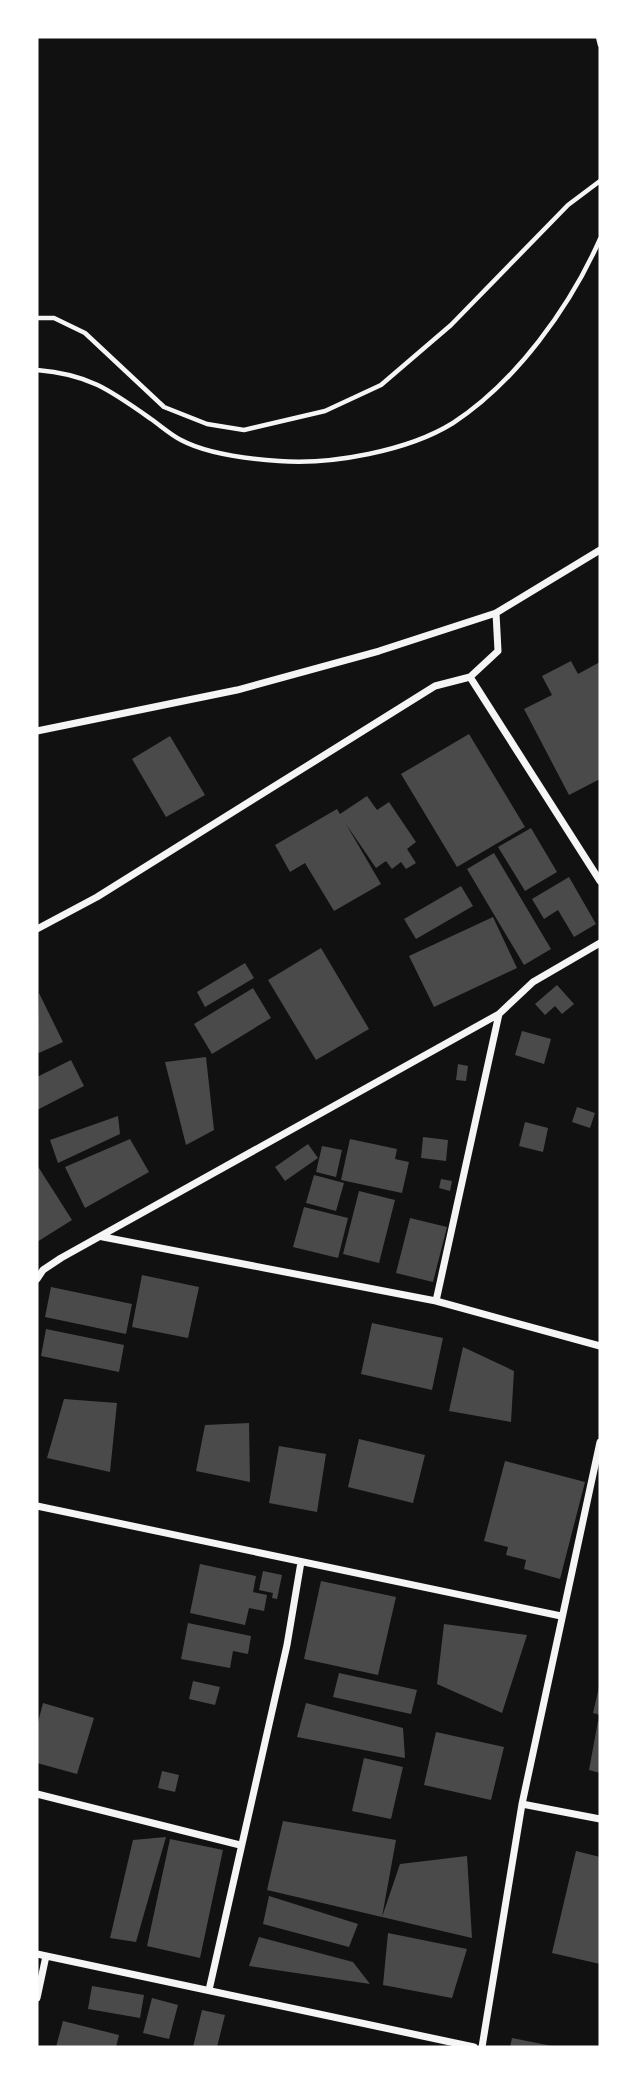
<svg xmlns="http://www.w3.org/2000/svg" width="637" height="2084" font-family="'Noto Sans',sans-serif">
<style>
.building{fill:#4a4a4a}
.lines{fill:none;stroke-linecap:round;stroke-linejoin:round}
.path{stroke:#f5f5f5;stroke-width:4.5}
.minor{stroke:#f5f5f5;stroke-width:7}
</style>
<rect width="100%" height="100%" fill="#111"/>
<path class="building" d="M 571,661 L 578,674 L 600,662 L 600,779 L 569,795 L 524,709 L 552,695 L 542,676 Z
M 469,734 L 525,827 L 457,867 L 401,774 Z
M 170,736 L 205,795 L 166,817 L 132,759 Z
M 367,796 L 377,810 L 389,802 L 416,842 L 407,849 L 416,863 L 406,869 L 401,862 L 392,869 L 386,861 L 376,868 L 346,824 L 381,884 L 334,911 L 305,863 L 290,872 L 275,845 L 337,809 L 340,814 Z
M 531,828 L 557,872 L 525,891 L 498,847 Z
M 494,853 L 551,949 L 524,965 L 467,869 Z
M 569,877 L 596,924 L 574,937 L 558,910 L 544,919 L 532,899 Z
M 461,886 L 473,906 L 416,939 L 404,919 Z
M 493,917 L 517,968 L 434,1007 L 409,956 Z
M 321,948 L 369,1029 L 316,1060 L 268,980 Z
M 245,963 L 254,978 L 205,1007 L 197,992 Z
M 557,985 L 574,1004 L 562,1014 L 555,1006 L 545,1015 L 535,1004 Z
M 253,988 L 271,1018 L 212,1054 L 194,1024 Z
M 39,993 L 63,1042 L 39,1053 L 37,1048 Z
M 522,1031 L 551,1039 L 544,1064 L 515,1055 Z
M 206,1057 L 214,1130 L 186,1145 L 165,1062 Z
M 71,1060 L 84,1086 L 37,1110 L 37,1077 Z
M 458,1064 L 468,1066 L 466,1081 L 456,1080 Z
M 577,1107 L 595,1113 L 590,1128 L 572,1122 Z
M 118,1116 L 120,1134 L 58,1163 L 50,1140 Z
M 525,1122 L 548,1128 L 543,1152 L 519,1146 Z
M 423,1137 L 448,1140 L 446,1161 L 421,1158 Z
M 130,1139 L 149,1172 L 85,1208 L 65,1167 Z
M 350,1139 L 397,1149 L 395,1159 L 409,1162 L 402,1193 L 341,1180 Z
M 308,1144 L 318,1158 L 285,1181 L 275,1167 Z
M 322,1146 L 342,1150 L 336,1177 L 316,1172 Z
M 37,1165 L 72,1220 L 37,1242 Z
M 314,1175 L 344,1183 L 336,1211 L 306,1203 Z
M 441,1179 L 452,1181 L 450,1191 L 439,1188 Z
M 359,1191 L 395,1200 L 379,1263 L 343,1254 Z
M 304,1207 L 348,1218 L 338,1258 L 293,1247 Z
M 410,1218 L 447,1227 L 433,1282 L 396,1273 Z
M 142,1275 L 199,1287 L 188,1338 L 132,1327 Z
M 51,1287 L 132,1304 L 126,1334 L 45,1317 Z
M 372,1323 L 443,1338 L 432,1390 L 361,1374 Z
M 46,1329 L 124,1345 L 119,1372 L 41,1356 Z
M 463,1347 L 514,1371 L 511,1422 L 449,1411 Z
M 64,1399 L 117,1403 L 110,1472 L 47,1458 Z
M 249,1423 L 250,1482 L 196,1471 L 205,1425 Z
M 359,1439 L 425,1455 L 413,1503 L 348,1487 Z
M 279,1446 L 326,1454 L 317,1512 L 269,1503 Z
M 505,1461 L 585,1482 L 560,1579 L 524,1569 L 526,1560 L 506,1555 L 508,1547 L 484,1541 Z
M 200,1564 L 256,1576 L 253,1592 L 267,1595 L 264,1611 L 249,1608 L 245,1625 L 190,1613 Z
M 263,1571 L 282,1575 L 277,1599 L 272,1598 L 273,1593 L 259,1590 Z
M 321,1581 L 396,1597 L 378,1675 L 304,1659 Z
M 188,1623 L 251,1636 L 248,1654 L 233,1651 L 230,1668 L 181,1659 Z
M 444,1624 L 527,1635 L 502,1713 L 437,1684 Z
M 339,1673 L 417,1690 L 411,1714 L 333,1697 Z
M 193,1681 L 220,1687 L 215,1705 L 189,1699 Z
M 599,1687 L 600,1687 L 600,1715 L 593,1713 Z
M 43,1703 L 94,1718 L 77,1774 L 37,1763 L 37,1726 Z
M 306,1703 L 403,1728 L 405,1758 L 297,1737 Z
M 598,1721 L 600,1722 L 600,1773 L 589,1770 Z
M 436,1732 L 504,1747 L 491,1800 L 424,1785 Z
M 364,1758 L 403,1767 L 391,1819 L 352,1811 Z
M 162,1771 L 179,1775 L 175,1792 L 158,1788 Z
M 283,1821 L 396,1840 L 382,1917 L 400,1864 L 467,1856 L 472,1938 L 382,1917 L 267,1890 Z
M 166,1837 L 136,1942 L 110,1938 L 133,1840 Z
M 170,1839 L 223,1850 L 200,1958 L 147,1946 Z
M 576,1851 L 600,1857 L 600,1964 L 552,1953 Z
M 269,1896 L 358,1924 L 349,1947 L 263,1924 Z
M 388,1933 L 467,1949 L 452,1998 L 383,1985 Z
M 259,1937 L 353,1962 L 370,1984 L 249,1966 Z
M 92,1986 L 144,1995 L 140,2018 L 88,2009 Z
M 152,1998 L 178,2005 L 169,2039 L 143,2033 Z
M 202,2010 L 225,2015 L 217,2047 L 193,2047 Z
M 63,2021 L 119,2035 L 116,2047 L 56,2047 Z
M 512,2038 L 552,2046 L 552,2047 L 510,2047 Z"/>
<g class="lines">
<path class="path" d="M 598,37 L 600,45
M 37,318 L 54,318 L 85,333 L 164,407 L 207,424 L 244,430 L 325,411 L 381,385 L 451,325 L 568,205 L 600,181
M 37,370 C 88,374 110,390 151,419 C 161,426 171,435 181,440 C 207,454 250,459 279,461 C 331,465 408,451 453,423 C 516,382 570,307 600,239"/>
<path class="minor" d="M 470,677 L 600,881
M 37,731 L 237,690 L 379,651 L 496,613 L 600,550
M 37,929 L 97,897 L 435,686 L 470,677 L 498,651 L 496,613
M 103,1237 L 436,1301 L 600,1346
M 37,1279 L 43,1270 L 61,1258 L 499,1014 L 533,982 L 600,943
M 436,1301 L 499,1014
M 37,1506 L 561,1616
M 37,1794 L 240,1845
M 522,1804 L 600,1819
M 37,1954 L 474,2047
M 209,1990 L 287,1645 L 301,1562
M 37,1998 L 46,1956
M 482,2047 L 522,1804 L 600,1442"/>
</g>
<rect width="637" height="2084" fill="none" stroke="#ffffff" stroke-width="77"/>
</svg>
